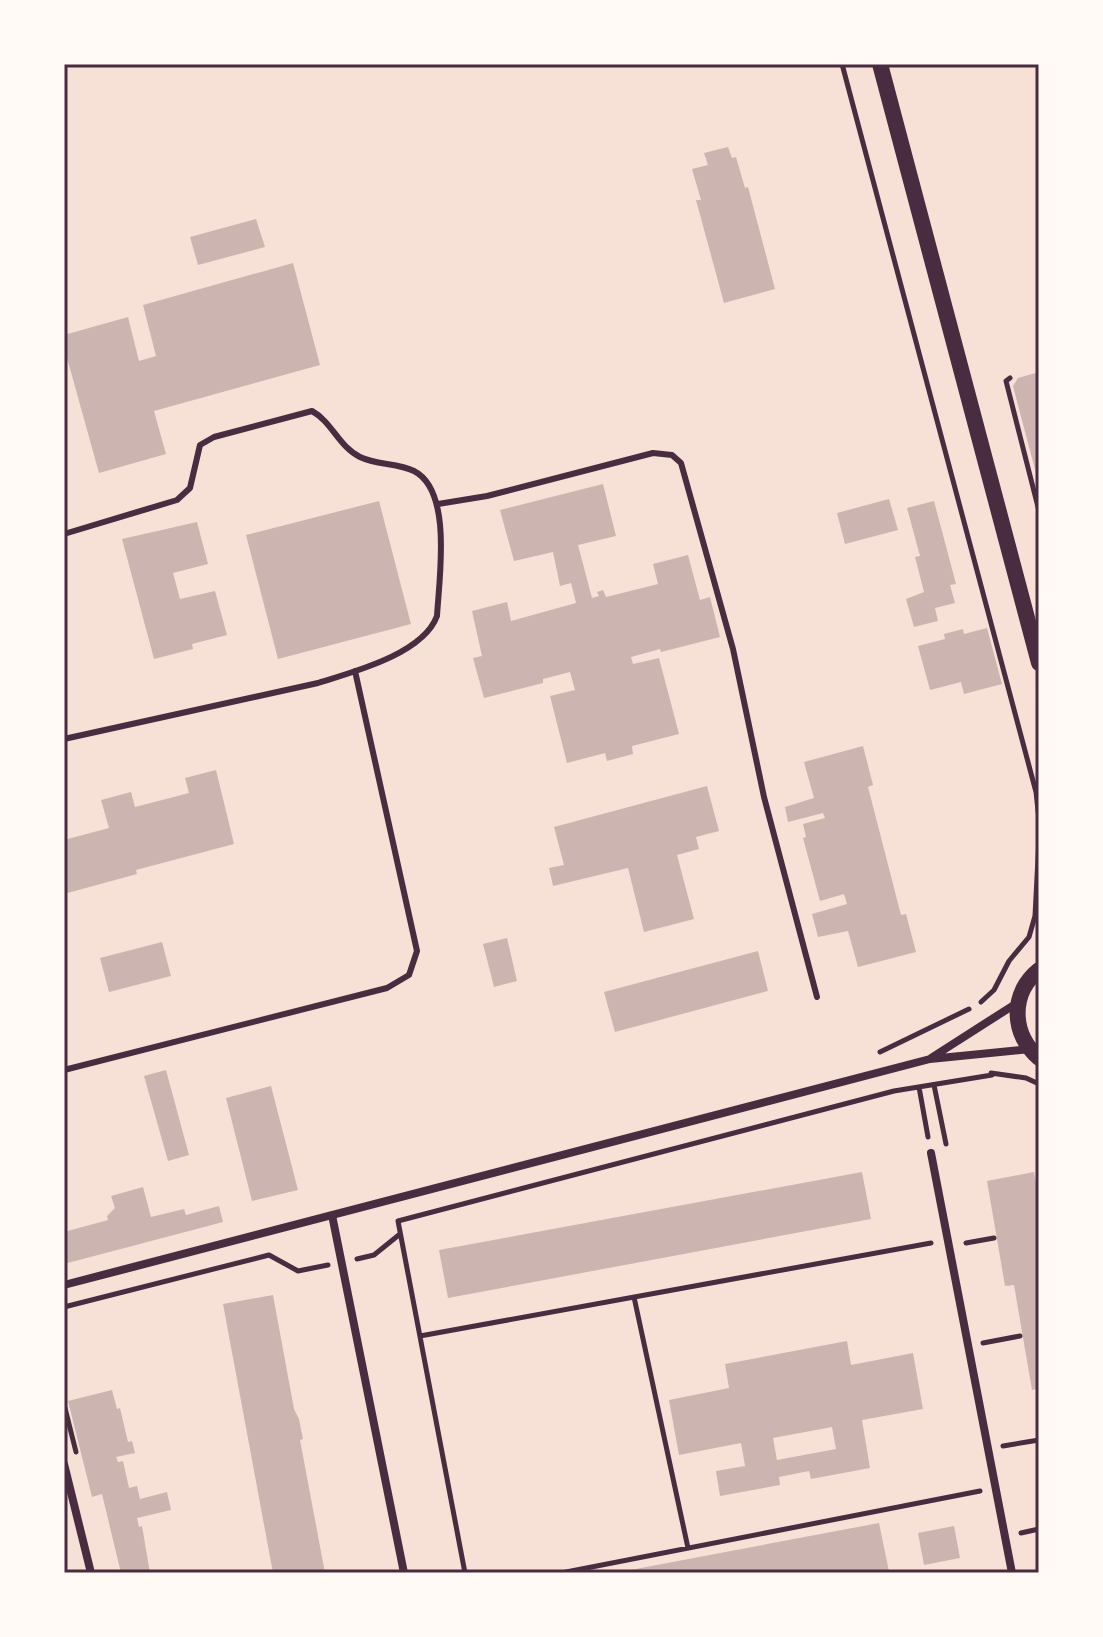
<svg xmlns="http://www.w3.org/2000/svg" width="1103" height="1637" font-family="Inter,sans-serif">
<style>
.building{fill:#ccb4b1;fill-rule:evenodd}
.lines{fill:none;stroke-linecap:round;stroke-linejoin:round}
.path{stroke:#4a2c40;stroke-width:5}
.service{stroke:#4a2c40;stroke-width:6}
.minor{stroke:#4a2c40;stroke-width:8}
.secondary{stroke:#4a2c40;stroke-width:16}
.neatline{fill:none;stroke:#4a2c40;stroke-width:3}
</style>
<rect width="100%" height="100%" fill="#f7e1d7"/>
<path class="building" d="M 728,147 L 732,158 L 736,157 L 745,188 L 748,187 L 775,289 L 724,303 L 696,200 L 701,200 L 692,169 L 708,165 L 704,153 Z
M 256,219 L 265,247 L 198,265 L 190,237 Z
M 293,263 L 320,365 L 154,411 L 166,454 L 99,473 L 64,347 L 64,335 L 128,317 L 139,361 L 156,356 L 143,305 Z
M 1039,372 L 1039,481 L 1038,481 L 1013,386 L 1018,378 Z
M 603,484 L 616,536 L 578,545 L 592,598 L 599,596 L 597,592 L 603,590 L 606,597 L 658,584 L 653,564 L 688,555 L 700,600 L 710,597 L 720,637 L 661,652 L 660,649 L 631,657 L 633,664 L 659,658 L 679,734 L 632,746 L 633,754 L 607,761 L 605,753 L 567,763 L 550,696 L 575,690 L 570,672 L 543,679 L 543,683 L 484,698 L 473,658 L 482,656 L 472,611 L 507,602 L 511,621 L 576,603 L 571,583 L 560,586 L 553,552 L 514,561 L 500,510 Z
M 889,499 L 898,530 L 845,544 L 837,513 Z
M 379,501 L 411,624 L 278,659 L 246,535 Z
M 934,501 L 956,584 L 950,585 L 955,603 L 935,608 L 938,621 L 914,627 L 906,599 L 924,592 L 915,557 L 920,556 L 907,508 Z
M 197,522 L 208,564 L 173,573 L 180,599 L 215,591 L 227,635 L 192,644 L 193,649 L 154,659 L 122,539 Z
M 987,628 L 1002,684 L 964,694 L 961,682 L 930,690 L 918,646 L 945,639 L 944,634 L 963,629 L 964,634 Z
M 863,746 L 873,785 L 868,787 L 901,915 L 906,914 L 916,952 L 858,967 L 848,931 L 818,937 L 812,914 L 847,904 L 844,894 L 820,901 L 803,838 L 806,837 L 803,824 L 825,818 L 823,813 L 788,822 L 785,807 L 814,798 L 804,762 Z
M 216,770 L 234,844 L 136,870 L 137,874 L 64,894 L 64,840 L 109,828 L 101,800 L 131,792 L 135,807 L 189,793 L 185,778 Z
M 707,786 L 719,831 L 696,837 L 699,849 L 677,855 L 694,919 L 644,932 L 628,868 L 553,886 L 549,868 L 564,865 L 554,827 Z
M 507,938 L 517,981 L 494,987 L 483,944 Z
M 162,942 L 171,976 L 109,992 L 100,958 Z
M 758,951 L 768,991 L 615,1032 L 604,992 Z
M 166,1070 L 189,1155 L 168,1161 L 144,1076 Z
M 271,1086 L 298,1190 L 252,1201 L 226,1098 Z
M 862,1172 L 871,1219 L 448,1298 L 439,1250 Z
M 1034,1172 L 1039,1201 L 1039,1389 L 1032,1390 L 1014,1285 L 1005,1286 L 987,1181 Z
M 143,1187 L 151,1217 L 184,1209 L 186,1215 L 219,1206 L 223,1222 L 64,1264 L 64,1232 L 108,1220 L 107,1216 L 115,1208 L 111,1196 Z
M 273,1295 L 294,1409 L 299,1419 L 303,1439 L 300,1440 L 325,1573 L 273,1573 L 223,1304 Z
M 847,1341 L 851,1365 L 913,1353 L 923,1409 L 862,1420 L 870,1468 L 811,1479 L 809,1471 L 779,1477 L 780,1485 L 720,1496 L 716,1471 L 745,1466 L 741,1443 L 679,1455 L 669,1400 L 729,1388 L 725,1364 ZM 832,1427 L 836,1449 L 777,1460 L 773,1438 Z
M 112,1390 L 117,1409 L 120,1408 L 128,1442 L 132,1441 L 135,1453 L 116,1457 L 118,1462 L 123,1461 L 129,1488 L 137,1486 L 140,1499 L 167,1492 L 171,1510 L 137,1518 L 139,1527 L 142,1526 L 150,1573 L 121,1573 L 102,1494 L 92,1497 L 68,1401 Z
M 879,1523 L 889,1571 L 625,1573 L 625,1571 Z
M 954,1526 L 960,1558 L 924,1565 L 918,1533 Z"/>
<g class="lines">
<path class="path" d="M 842,64 L 1036,792 L 1039,820
M 1010,378 L 1006,381 L 1039,511
M 981,1002 L 994,990 L 1009,961 L 1029,937 L 1035,916 L 1039,838
M 880,1052 L 969,1009
M 991,1073 L 1026,1078 L 1039,1084
M 934,1085 L 946,1144
M 919,1087 L 928,1137
M 966,1243 L 994,1238
M 357,1259 L 374,1255 L 400,1234
M 634,1297 L 688,1548
M 64,1307 L 269,1255 L 298,1271 L 328,1265
M 420,1336 L 931,1243
M 983,1343 L 1020,1336
M 64,1404 L 76,1452
M 1003,1446 L 1039,1440
M 1021,1533 L 1039,1529
M 465,1573 L 398,1221 L 894,1091 L 992,1075
M 561,1573 L 980,1491"/>
<path class="service" d="M 438,504 L 487,496 L 653,453 L 672,455 L 681,463 L 733,649 L 764,797 L 817,997
M 64,534 L 177,500 L 190,488 L 200,445 L 214,437 L 312,411 C 332,422 339,447 360,457 C 376,465 398,463 414,471 C 453,491 439,579 437,616 C 423,654 353,672 318,683 L 64,739
M 64,1070 L 387,988 L 409,975 L 417,951 L 355,671"/>
<path class="minor" d="M 931,1058 L 1017,1003
M 931,1153 L 1012,1573
M 332,1215 L 404,1573
M 64,1285 L 930,1059 L 1030,1049
M 64,1464 L 91,1573"/>
<path class="secondary" d="M 880,64 L 1039,663
M 1039,970 C 1010,993 1011,1034 1039,1058"/>
</g>
<rect width="1103" height="1637" fill="none" stroke="#fffaf5" stroke-width="132"/>
<rect x="66" y="66" width="971" height="1505" class="neatline"/>
</svg>
